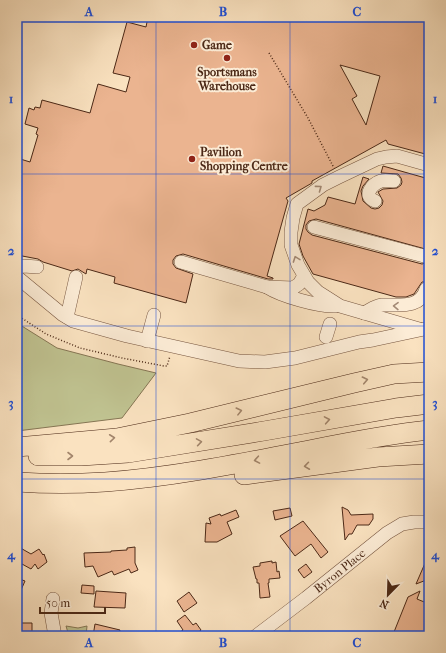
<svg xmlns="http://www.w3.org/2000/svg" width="446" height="653" font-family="'IM FELL French Canon',serif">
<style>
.green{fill:#c0c391;stroke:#867654}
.building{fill:#ebb490;stroke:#4b2816;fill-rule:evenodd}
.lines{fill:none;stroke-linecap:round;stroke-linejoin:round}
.minor-casing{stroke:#775640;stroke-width:14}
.highway-casing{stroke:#4b2816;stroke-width:20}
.path{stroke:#4b2816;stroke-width:1.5;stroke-dasharray:1 2;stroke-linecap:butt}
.minor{stroke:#fcecd6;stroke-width:13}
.highway{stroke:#fae2c0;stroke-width:19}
.oneway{stroke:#a48a76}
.oneway2{stroke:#a2856b}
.grid{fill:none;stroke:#1d4ed8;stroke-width:1;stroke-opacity:0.55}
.poi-dot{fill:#8f2418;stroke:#fcecd6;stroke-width:1.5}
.labels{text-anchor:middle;stroke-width:4;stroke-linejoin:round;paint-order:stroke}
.poi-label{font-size:12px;font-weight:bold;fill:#4b2816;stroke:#fcecd6;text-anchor:start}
.street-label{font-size:12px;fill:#4b2816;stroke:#fcecd6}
.neatline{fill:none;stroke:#1d4ed8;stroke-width:1.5}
.grid-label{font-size:13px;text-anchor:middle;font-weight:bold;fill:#1d4ed8}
</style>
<rect width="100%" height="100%" fill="#fae2c0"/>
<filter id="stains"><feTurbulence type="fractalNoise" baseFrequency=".005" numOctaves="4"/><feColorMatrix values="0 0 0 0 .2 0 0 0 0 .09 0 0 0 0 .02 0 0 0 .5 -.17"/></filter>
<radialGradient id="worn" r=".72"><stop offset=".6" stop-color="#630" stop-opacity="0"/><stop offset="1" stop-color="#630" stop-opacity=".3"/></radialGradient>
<path class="green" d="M 17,323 L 57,348 L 118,364 L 156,373 L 122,418 L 17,431 Z
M 66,626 L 78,628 L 87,626 L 86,636 L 69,636 Z"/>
<path class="building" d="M 148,17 L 429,17 L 429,155 L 388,144 L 386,140 L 312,181 L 312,183 L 286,198 L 288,201 L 267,276 L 273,278 L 273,279 L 268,279 L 183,254 L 176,256 L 173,260 L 173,264 L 176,268 L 193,274 L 186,303 L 114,283 L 115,277 L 87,269 L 86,274 L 78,269 L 72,271 L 43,262 L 38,259 L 17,255 L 17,158 L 30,162 L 38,135 L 36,134 L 38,128 L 25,124 L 29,108 L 34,110 L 35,107 L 40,108 L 42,100 L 90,113 L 98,84 L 126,92 L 130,77 L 113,73 L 127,22 L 146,27 ZM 340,65 L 380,76 L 366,125 L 352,99 L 357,96 Z
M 383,166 L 429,179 L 429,250 L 316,219 L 309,221 L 306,225 L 306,229 L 308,232 L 312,235 L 422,264 L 429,262 L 429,282 L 422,282 L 414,294 L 406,297 L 396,297 L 313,274 L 303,256 L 299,244 L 308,209 L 314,211 L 325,205 L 328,197 L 355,204 L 363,177 L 369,179 L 363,186 L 361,191 L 363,201 L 371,208 L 375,209 L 379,208 L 382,205 L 383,201 L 378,192 L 383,189 L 397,188 L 401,185 L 402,182 L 401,178 L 398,174 L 381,173 Z
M 342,507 L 348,510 L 351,515 L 373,514 L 373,519 L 369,525 L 357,525 L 352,534 L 349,534 L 345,540 Z
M 290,508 L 292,516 L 275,520 L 273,511 Z
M 236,510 L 239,517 L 227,522 L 232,534 L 217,542 L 205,542 L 206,523 L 211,524 L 209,518 L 220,514 L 221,516 Z
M 303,521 L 328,552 L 321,558 L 311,544 L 295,556 L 280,536 Z
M 17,546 L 31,554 L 39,549 L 43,555 L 44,554 L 47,562 L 38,569 L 35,564 L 31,569 L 22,564 L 17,573 Z
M 135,547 L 135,563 L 138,570 L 131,573 L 129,569 L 114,575 L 112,571 L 98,577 L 93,566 L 85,567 L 84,553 L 111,552 L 111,551 L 127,550 L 127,548 Z
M 429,554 L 429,579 L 416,584 Z
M 272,561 L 272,563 L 276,562 L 277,572 L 279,571 L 280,578 L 269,579 L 269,583 L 268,583 L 270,597 L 260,598 L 259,583 L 257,583 L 257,579 L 256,579 L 253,567 L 260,566 L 260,563 Z
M 306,564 L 312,572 L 304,578 L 298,570 Z
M 17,578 L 25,581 L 17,599 Z
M 82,585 L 94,586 L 94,594 L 81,593 Z
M 96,591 L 126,593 L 125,608 L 94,607 Z
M 420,591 L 417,599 L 429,604 L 429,636 L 415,636 L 405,632 L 403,636 L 394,632 L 408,597 Z
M 189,592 L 197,603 L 184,612 L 177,601 Z
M 185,615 L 193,625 L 196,623 L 201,630 L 194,636 L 175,636 L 183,630 L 177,621 Z
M 21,623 L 32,623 L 32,636 L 18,636 L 18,629 L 21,629 Z
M 95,624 L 120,630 L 118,636 L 93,636 Z"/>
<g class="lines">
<defs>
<g id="minor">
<path d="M 375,201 C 362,196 372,184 381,181 C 385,180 390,181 394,181"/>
<path d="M 314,227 L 424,256"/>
<path d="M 181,262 L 267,287"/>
<path d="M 17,267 L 24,266 L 37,267"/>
<path d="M 304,276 L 299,284 L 293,288 L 267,287 C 281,296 319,307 336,306"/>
<path d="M 17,277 L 63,315 L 73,321 L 127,336 L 239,361 L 265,362 L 295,358 L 359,342 L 373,340 L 429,328"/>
<path d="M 364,313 C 370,310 375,306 382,305 C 397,304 420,310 426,289"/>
<path d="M 67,317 L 76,277"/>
<path d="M 419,329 L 340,306 L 318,292 L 308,282 L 298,265 L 291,245 L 291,232 L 293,218 L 297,204 L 323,185 L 339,177 L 377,159 L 386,157 L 397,156 L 429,165"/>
<path d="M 326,337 L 330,324"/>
<path d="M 147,341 L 154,315"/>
<path d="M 53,599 L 51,613 L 55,636"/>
<path id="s1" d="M 256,636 L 306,598 L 387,533 L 402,524 L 414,522 L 429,522"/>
</g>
<path id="highway" d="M 17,447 L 117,438 L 190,423 L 354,383 L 394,374 L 429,372
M 38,456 L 81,456 L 128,453 L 264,431 L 396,408 L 429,404
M 244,475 L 378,457 L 429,454
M 17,482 C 46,484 76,484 105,482 C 173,477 242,463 309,450 C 349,442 389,434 429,430"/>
</defs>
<use href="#minor" class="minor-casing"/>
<use href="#highway" class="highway-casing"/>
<path class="path" d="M 269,53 L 308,118 L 334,168
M 17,315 L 46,334 L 80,348 L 122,358 L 164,366 L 167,366 L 170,356"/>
<use href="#minor" class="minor"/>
<use href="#highway" class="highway"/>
</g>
<defs><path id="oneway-chevron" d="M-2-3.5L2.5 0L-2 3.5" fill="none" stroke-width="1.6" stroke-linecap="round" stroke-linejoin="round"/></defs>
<g class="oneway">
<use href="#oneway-chevron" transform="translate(319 188) rotate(-36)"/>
<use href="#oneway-chevron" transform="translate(296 259) rotate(-110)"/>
<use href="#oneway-chevron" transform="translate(396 306) rotate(-179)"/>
</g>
<g class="oneway2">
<use href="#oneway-chevron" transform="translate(365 380) rotate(-12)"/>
<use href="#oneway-chevron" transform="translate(239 411) rotate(-14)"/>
<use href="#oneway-chevron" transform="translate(327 420) rotate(-10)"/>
<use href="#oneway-chevron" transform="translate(112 438) rotate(-6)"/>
<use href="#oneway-chevron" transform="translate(199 442) rotate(-9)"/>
<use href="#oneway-chevron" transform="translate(70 456)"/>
<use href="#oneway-chevron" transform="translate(257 460) rotate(170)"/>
<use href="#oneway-chevron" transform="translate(307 466) rotate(172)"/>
</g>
<path class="grid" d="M 156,17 L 156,636M 290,17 L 290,636M 17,174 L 429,174M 17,326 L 429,326M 17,479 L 429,479"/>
<g class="poi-dot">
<circle cx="194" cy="45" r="4"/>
<circle cx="227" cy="58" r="4"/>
<circle cx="192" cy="159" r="4"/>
</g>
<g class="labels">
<g class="poi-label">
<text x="202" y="49">Game</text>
<text x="227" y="76" text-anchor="middle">Sportsmans<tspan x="227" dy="14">Warehouse</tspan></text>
<text x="200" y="156">Pavilion<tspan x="200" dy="14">Shopping Centre</tspan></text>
</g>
<g class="street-label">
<text dy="4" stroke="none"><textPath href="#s1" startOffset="106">Byron Place</textPath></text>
</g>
</g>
<rect width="446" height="653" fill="none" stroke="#fae2c0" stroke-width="44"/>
<g transform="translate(388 595) rotate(203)" stroke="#fcecd6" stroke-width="3" paint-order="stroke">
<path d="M0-3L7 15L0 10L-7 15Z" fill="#4b2816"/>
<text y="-6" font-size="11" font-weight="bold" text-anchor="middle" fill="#4b2816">N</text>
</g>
<path d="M40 607v6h65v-6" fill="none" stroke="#4b2816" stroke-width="2"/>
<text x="46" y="607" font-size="12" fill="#4b2816" stroke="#fcecd6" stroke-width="3" paint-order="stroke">50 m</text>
<rect x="22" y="22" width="402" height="609" class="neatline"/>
<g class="grid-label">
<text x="89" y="16">A</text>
<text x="223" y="16">B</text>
<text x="357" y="16">C</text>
<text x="11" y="103">1</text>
<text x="435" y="103">1</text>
<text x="11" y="255">2</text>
<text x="435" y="255">2</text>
<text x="11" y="407">3</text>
<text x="435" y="407">3</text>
<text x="11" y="559">4</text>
<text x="435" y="559">4</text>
<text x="89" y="647">A</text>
<text x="223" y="647">B</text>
<text x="357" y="647">C</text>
</g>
<rect width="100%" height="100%" filter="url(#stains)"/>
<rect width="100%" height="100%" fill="url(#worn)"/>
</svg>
